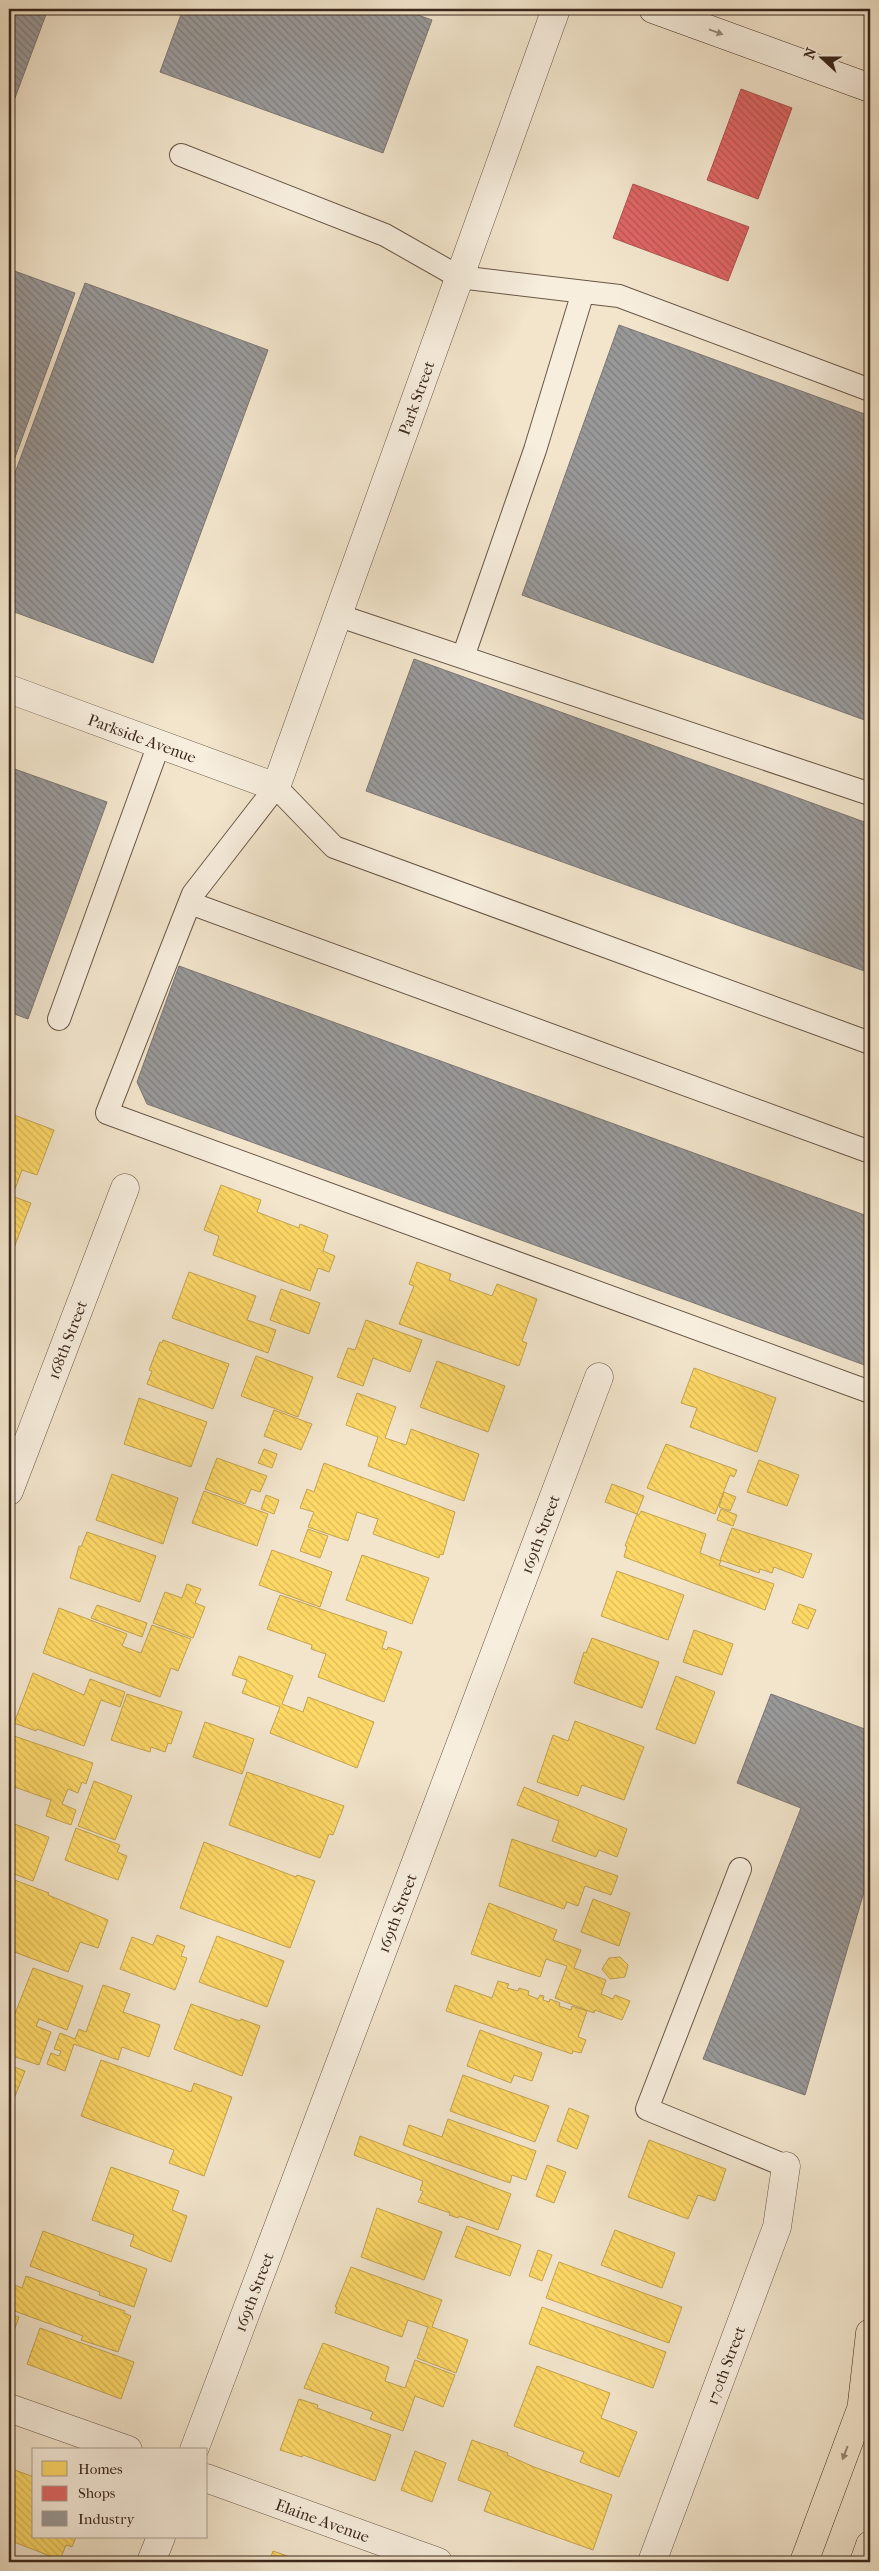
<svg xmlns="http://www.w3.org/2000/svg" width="879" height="2571" font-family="'IM FELL French Canon',serif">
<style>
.homes{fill:url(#homes-back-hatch);stroke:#c4a350}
.shops{fill:url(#shops-back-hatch);stroke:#ae5350}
.industry{fill:url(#industry-back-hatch);stroke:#7c7673}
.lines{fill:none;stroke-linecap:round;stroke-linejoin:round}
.service-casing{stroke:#685647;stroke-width:24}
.minor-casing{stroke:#685647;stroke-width:29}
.secondary-casing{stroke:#3a261b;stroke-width:29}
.motorway-casing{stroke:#3a261b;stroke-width:29}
.service{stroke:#f7eede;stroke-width:22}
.minor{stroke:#f7eede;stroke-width:28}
.secondary{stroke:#f7eede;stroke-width:28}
.motorway{stroke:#f2e5cc;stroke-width:28}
.oneway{fill:#988a7c}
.oneway2{fill:#968674}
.labels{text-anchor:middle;stroke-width:5;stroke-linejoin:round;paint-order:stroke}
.street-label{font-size:16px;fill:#3a261b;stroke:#f7eede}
</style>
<defs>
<pattern id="homes-back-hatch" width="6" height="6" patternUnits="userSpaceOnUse" patternTransform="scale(1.25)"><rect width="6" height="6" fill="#ffd966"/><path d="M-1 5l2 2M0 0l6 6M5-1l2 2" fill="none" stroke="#dbba58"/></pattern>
<pattern id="shops-back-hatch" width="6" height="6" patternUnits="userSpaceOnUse" patternTransform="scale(1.25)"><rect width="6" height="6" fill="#e06666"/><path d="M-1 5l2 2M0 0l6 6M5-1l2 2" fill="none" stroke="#b75453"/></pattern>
<pattern id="industry-back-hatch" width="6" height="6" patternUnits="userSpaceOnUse" patternTransform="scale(1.25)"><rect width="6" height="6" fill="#999"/><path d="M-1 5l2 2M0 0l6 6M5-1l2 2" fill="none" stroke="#7e7d7c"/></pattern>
</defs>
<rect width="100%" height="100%" fill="#f2e5cc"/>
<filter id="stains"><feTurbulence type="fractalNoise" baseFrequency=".004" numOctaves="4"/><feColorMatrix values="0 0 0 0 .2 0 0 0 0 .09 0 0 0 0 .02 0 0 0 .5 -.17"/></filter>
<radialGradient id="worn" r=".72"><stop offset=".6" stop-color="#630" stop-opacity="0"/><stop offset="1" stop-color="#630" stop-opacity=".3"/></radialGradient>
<path class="homes" d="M 14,1115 L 54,1130 L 37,1175 L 22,1170 L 15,1189 L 9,1186 L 9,1127 Z
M 221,1185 L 261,1200 L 257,1212 L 299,1228 L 300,1224 L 328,1235 L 323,1251 L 335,1256 L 329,1272 L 318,1268 L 310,1291 L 213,1255 L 219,1236 L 204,1230 Z
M 9,1195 L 31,1203 L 12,1253 L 9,1251 Z
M 417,1262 L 451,1274 L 449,1280 L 492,1296 L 497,1284 L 537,1299 L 522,1341 L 527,1343 L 519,1366 L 399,1324 L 414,1286 L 409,1284 Z
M 189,1272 L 256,1296 L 247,1320 L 276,1330 L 268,1353 L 172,1318 Z
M 281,1289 L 320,1303 L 309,1334 L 270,1320 Z
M 366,1320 L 422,1340 L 410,1372 L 373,1358 L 363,1386 L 337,1377 L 348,1348 L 355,1350 Z
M 163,1340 L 229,1364 L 213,1409 L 147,1384 L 152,1371 L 149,1370 L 160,1342 L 162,1343 Z
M 256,1356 L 313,1377 L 298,1417 L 241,1396 Z
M 437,1361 L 505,1386 L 488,1432 L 420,1407 Z
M 694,1368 L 776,1398 L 757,1452 L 690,1427 L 697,1408 L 681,1403 Z
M 357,1393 L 396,1407 L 385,1438 L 406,1445 L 411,1429 L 479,1454 L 464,1501 L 368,1466 L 378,1437 L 346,1425 Z
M 139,1398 L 207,1422 L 191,1467 L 124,1444 Z
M 274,1410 L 312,1424 L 301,1450 L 264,1436 Z
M 666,1444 L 737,1470 L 734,1477 L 730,1475 L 715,1514 L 647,1488 Z
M 264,1449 L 277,1454 L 272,1468 L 258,1463 Z
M 217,1458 L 267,1476 L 260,1492 L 251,1489 L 245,1504 L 205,1489 Z
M 759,1460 L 799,1475 L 787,1506 L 747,1492 Z
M 324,1463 L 455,1512 L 443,1555 L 440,1554 L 439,1558 L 373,1534 L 378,1519 L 357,1512 L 348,1541 L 308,1527 L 314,1512 L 300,1508 L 307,1489 L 314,1492 Z
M 112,1474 L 178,1498 L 163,1544 L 96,1520 Z
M 612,1484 L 644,1496 L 637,1514 L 605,1502 Z
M 204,1491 L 268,1514 L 257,1546 L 192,1523 Z
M 724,1492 L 736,1497 L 730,1511 L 719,1507 Z
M 266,1495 L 279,1500 L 274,1514 L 261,1509 Z
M 721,1509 L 737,1515 L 733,1526 L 717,1520 Z
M 641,1511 L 706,1534 L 700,1553 L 721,1561 L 719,1565 L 774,1584 L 765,1610 L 624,1557 L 627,1546 L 625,1546 L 637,1514 L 639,1515 Z
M 732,1528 L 812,1554 L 803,1578 L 774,1567 L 772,1573 L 760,1569 L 759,1573 L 720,1560 Z
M 308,1529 L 328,1536 L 320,1558 L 300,1551 Z
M 87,1532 L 156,1556 L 140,1602 L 70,1578 L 79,1546 L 81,1547 Z
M 272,1550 L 332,1572 L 320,1607 L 259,1585 Z
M 362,1555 L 429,1578 L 412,1624 L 346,1600 Z
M 617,1571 L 684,1595 L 668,1640 L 601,1616 Z
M 187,1584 L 201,1589 L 195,1603 L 205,1607 L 193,1638 L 153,1623 L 165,1592 L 182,1598 Z
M 280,1595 L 387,1632 L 382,1648 L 387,1650 L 388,1647 L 402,1652 L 384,1702 L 318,1677 L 326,1654 L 311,1649 L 312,1645 L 267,1629 Z
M 799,1604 L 816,1610 L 808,1629 L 792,1623 Z
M 97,1605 L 147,1623 L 142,1637 L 91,1618 Z
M 59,1608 L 127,1634 L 122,1646 L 141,1653 L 152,1625 L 191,1639 L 178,1671 L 171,1668 L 160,1697 L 43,1653 Z
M 694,1630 L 733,1644 L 722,1675 L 683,1662 Z
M 592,1638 L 659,1662 L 642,1708 L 574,1683 L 584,1652 L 586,1653 Z
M 239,1656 L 293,1676 L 282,1704 L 303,1712 L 308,1697 L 374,1722 L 357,1768 L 270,1733 L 280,1707 L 242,1693 L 247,1680 L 232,1675 Z
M 33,1673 L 84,1695 L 90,1679 L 125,1692 L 120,1707 L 101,1700 L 84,1746 L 37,1729 L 36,1731 L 14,1723 Z
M 676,1676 L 715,1692 L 695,1744 L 656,1729 Z
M 127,1694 L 182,1712 L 171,1744 L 168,1743 L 165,1752 L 151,1747 L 150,1752 L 111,1740 Z
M 575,1721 L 644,1747 L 624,1800 L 582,1785 L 578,1796 L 537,1782 L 553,1735 L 568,1741 Z
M 205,1722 L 254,1739 L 242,1774 L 193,1757 Z
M 11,1735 L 93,1763 L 86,1784 L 82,1782 L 78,1793 L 68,1789 L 62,1804 L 76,1810 L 71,1825 L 46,1816 L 51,1800 L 9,1785 L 9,1743 Z
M 247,1772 L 344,1806 L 333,1835 L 329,1834 L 320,1858 L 229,1825 Z
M 94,1781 L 132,1796 L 115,1840 L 78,1826 Z
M 524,1787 L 627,1829 L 617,1857 L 599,1850 L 596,1857 L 552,1841 L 559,1821 L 517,1805 Z
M 9,1822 L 49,1837 L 33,1881 L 9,1872 Z
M 76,1828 L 120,1845 L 117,1852 L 127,1856 L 118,1880 L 65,1860 Z
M 512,1839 L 618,1876 L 611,1895 L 585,1886 L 578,1906 L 567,1902 L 564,1909 L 499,1886 Z
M 204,1842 L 296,1877 L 297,1875 L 315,1881 L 290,1948 L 180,1908 Z
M 9,1878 L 49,1893 L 48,1895 L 108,1920 L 98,1948 L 80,1942 L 68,1972 L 9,1950 Z
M 593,1899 L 630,1913 L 619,1946 L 581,1932 Z
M 489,1903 L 557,1930 L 553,1940 L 581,1950 L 574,1968 L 606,1980 L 601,1994 L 613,1999 L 615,1995 L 630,2001 L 622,2020 L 595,2010 L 594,2013 L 555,1998 L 567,1966 L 546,1959 L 540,1977 L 471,1954 Z
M 157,1935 L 185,1946 L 181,1956 L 187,1958 L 175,1990 L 120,1969 L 132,1937 L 153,1945 Z
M 217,1936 L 284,1961 L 267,2007 L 199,1982 Z
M 620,1957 L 628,1965 L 625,1977 L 610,1979 L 602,1969 L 609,1958 Z
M 33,1968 L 83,1986 L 67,2030 L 39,2019 L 36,2026 L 51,2032 L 39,2065 L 9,2055 L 9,2014 L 14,2016 Z
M 498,1981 L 509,1984 L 507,1988 L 518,1991 L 519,1988 L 529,1991 L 528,1995 L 538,1999 L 540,1995 L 544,1996 L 543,2000 L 549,2002 L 550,1999 L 560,2003 L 559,2006 L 571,2010 L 572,2006 L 587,2011 L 578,2037 L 586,2040 L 581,2053 L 573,2051 L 572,2054 L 446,2011 L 455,1985 L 492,1998 Z
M 103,1985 L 130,1994 L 123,2012 L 160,2025 L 149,2057 L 122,2047 L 118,2060 L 74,2044 L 65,2071 L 47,2064 L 51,2053 L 59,2056 L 61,2051 L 54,2049 L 60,2033 L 75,2039 L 79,2029 L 86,2032 Z
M 191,2004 L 240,2021 L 241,2019 L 260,2026 L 242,2076 L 174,2049 Z
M 480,2030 L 542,2053 L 532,2081 L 514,2075 L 511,2083 L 467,2066 Z
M 101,2060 L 191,2092 L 194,2083 L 232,2097 L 204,2176 L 169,2163 L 174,2150 L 81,2116 Z
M 9,2065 L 25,2071 L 10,2109 L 9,2108 Z
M 463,2075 L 549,2106 L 535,2142 L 450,2111 Z
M 569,2108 L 589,2116 L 577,2149 L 557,2141 Z
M 448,2119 L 536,2151 L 526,2180 L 512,2175 L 510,2183 L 403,2145 L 409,2125 L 442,2137 Z
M 360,2136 L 511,2194 L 498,2230 L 459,2216 L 458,2218 L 449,2215 L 450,2213 L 418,2202 L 423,2191 L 420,2190 L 423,2181 L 354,2155 Z
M 649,2140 L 726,2169 L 715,2201 L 698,2195 L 688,2219 L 628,2197 Z
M 547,2165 L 566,2172 L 554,2203 L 536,2196 Z
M 111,2167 L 179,2191 L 172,2210 L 187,2216 L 171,2262 L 130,2246 L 134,2235 L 92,2220 Z
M 377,2208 L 442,2232 L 424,2280 L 361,2257 Z
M 467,2226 L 521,2245 L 510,2276 L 455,2257 Z
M 615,2230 L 675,2253 L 662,2288 L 601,2265 Z
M 43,2231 L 147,2269 L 134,2307 L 99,2295 L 100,2292 L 30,2266 Z
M 538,2250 L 552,2255 L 542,2281 L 529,2276 Z
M 559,2262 L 682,2307 L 669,2343 L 546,2298 Z
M 351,2267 L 442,2300 L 432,2327 L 468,2340 L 456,2373 L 417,2358 L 428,2327 L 408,2320 L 402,2337 L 335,2313 L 337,2307 L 335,2307 Z
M 26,2276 L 125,2311 L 124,2313 L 131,2316 L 118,2352 L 81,2340 L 83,2336 L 9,2309 L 9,2283 L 22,2288 Z
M 542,2307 L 666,2352 L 653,2388 L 529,2344 Z
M 9,2314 L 19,2317 L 9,2345 Z
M 40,2328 L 134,2362 L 121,2399 L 27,2364 Z
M 323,2343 L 389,2367 L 385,2381 L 405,2388 L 415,2360 L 455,2375 L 443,2407 L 415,2396 L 403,2431 L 370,2419 L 373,2412 L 304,2388 Z
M 537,2366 L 610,2393 L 601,2418 L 637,2432 L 619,2477 L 580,2462 L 584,2452 L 514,2426 Z
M 299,2399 L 318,2405 L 317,2408 L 391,2435 L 375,2481 L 303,2455 L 302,2457 L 280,2450 Z
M 472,2440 L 508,2453 L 507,2455 L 534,2467 L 612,2495 L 593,2550 L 484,2511 L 491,2492 L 458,2480 Z
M 415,2451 L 446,2463 L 432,2502 L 401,2490 Z
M 9,2468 L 34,2477 L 34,2537 L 76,2537 L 72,2547 L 66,2545 L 60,2560 L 9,2540 Z
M 273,2551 L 304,2562 L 269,2562 Z
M 9,2554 L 32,2562 L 9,2562 Z"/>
<path class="shops" d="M 741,89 L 792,108 L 758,199 L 707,180 Z
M 633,184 L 749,227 L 728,281 L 613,238 Z"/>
<path class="industry" d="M 9,9 L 48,9 L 9,114 Z
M 183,9 L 401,9 L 432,20 L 383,153 L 160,72 Z
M 9,269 L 75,293 L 9,474 Z
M 85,283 L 268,350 L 153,663 L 9,610 L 9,489 Z
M 619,325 L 870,416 L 870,722 L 522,595 Z
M 414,659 L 870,824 L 870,973 L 366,791 Z
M 9,767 L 107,802 L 28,1019 L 9,1012 Z
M 179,966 L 870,1217 L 870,1367 L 147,1104 L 137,1082 Z
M 771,1694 L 870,1731 L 870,1871 L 805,2095 L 703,2059 L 801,1808 L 737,1783 Z"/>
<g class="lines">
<defs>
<path id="service" d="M 181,155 L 385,235 L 459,277 L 619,296 L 870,390
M 337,615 L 870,794
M 463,657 L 535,450 L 583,292
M 190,903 L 870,1152
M 59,1019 L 159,744
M 870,1043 L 334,847 L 276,787 L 193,894 L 107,1113 L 870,1392
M 740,1869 L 647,2109 L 786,2166"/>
<g id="minor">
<path id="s1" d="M 9,689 L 276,787 L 556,9"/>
<path id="s2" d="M 9,1491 L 125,1188"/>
<path d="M 9,2408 L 128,2450"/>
<path id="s3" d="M 194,2450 L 599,1377"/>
<path id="s4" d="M 206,2478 L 438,2562"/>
<path d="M 151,2562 L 161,2537"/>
<path id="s5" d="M 652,2562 L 777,2227 L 786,2166"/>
</g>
<path id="secondary" d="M 653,9 L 870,88"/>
<path id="motorway" d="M 862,2403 L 870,2333
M 804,2562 L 870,2385
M 864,2562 L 870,2545"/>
</defs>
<use href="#service" class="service-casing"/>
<use href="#minor" class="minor-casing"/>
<use href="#secondary" class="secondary-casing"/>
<use href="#motorway" class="motorway-casing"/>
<use href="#service" class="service"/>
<use href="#minor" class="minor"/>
<use href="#secondary" class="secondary"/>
<use href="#motorway" class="motorway"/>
</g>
<defs><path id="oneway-solid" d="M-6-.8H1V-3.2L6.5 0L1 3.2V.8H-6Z" transform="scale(1.25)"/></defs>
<use class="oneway" href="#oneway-solid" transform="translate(716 32) rotate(20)"/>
<use class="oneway2" href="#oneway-solid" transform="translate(845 2453) rotate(111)"/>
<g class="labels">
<g class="street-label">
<text dy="6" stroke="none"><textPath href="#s1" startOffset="698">Park Street</textPath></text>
<text dy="6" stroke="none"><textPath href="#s1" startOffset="142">Parkside Avenue</textPath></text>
<text dy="6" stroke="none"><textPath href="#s2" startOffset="162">168th Street</textPath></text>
<text dy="6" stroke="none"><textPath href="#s3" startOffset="979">169th Street</textPath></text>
<text dy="6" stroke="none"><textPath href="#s3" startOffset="574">169th Street</textPath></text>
<text dy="6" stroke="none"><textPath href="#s3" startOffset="169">169th Street</textPath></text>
<text dy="6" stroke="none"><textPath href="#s5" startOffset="210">170th Street</textPath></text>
<text dy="6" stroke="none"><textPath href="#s4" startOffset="124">Elaine Avenue</textPath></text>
</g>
</g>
<rect width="879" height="2571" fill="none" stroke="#f2e5cc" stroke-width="30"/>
<rect x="10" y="10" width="859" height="2551" fill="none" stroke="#3a261b" stroke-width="2.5"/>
<rect x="15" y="15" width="849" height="2541" fill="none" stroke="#3a261b"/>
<rect x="32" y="2448" width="175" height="90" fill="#f7eede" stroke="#ab9e90"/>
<rect x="42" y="2461" width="25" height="15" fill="#ffd966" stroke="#ab9e90"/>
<text x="78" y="2474" font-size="15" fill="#3a261b">Homes</text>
<rect x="42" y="2486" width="25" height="15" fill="#e06666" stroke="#ab9e90"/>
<text x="78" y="2498" font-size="15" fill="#3a261b">Shops</text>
<rect x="42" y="2511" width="25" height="15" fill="#999999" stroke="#ab9e90"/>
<text x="78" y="2524" font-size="15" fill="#3a261b">Industry</text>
<g transform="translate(822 58) rotate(291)" stroke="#f7eede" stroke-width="4" paint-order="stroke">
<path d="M0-4L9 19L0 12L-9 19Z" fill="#3a261b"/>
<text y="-8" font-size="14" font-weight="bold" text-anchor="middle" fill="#3a261b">N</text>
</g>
<rect width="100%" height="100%" filter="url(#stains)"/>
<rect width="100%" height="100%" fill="url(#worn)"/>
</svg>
